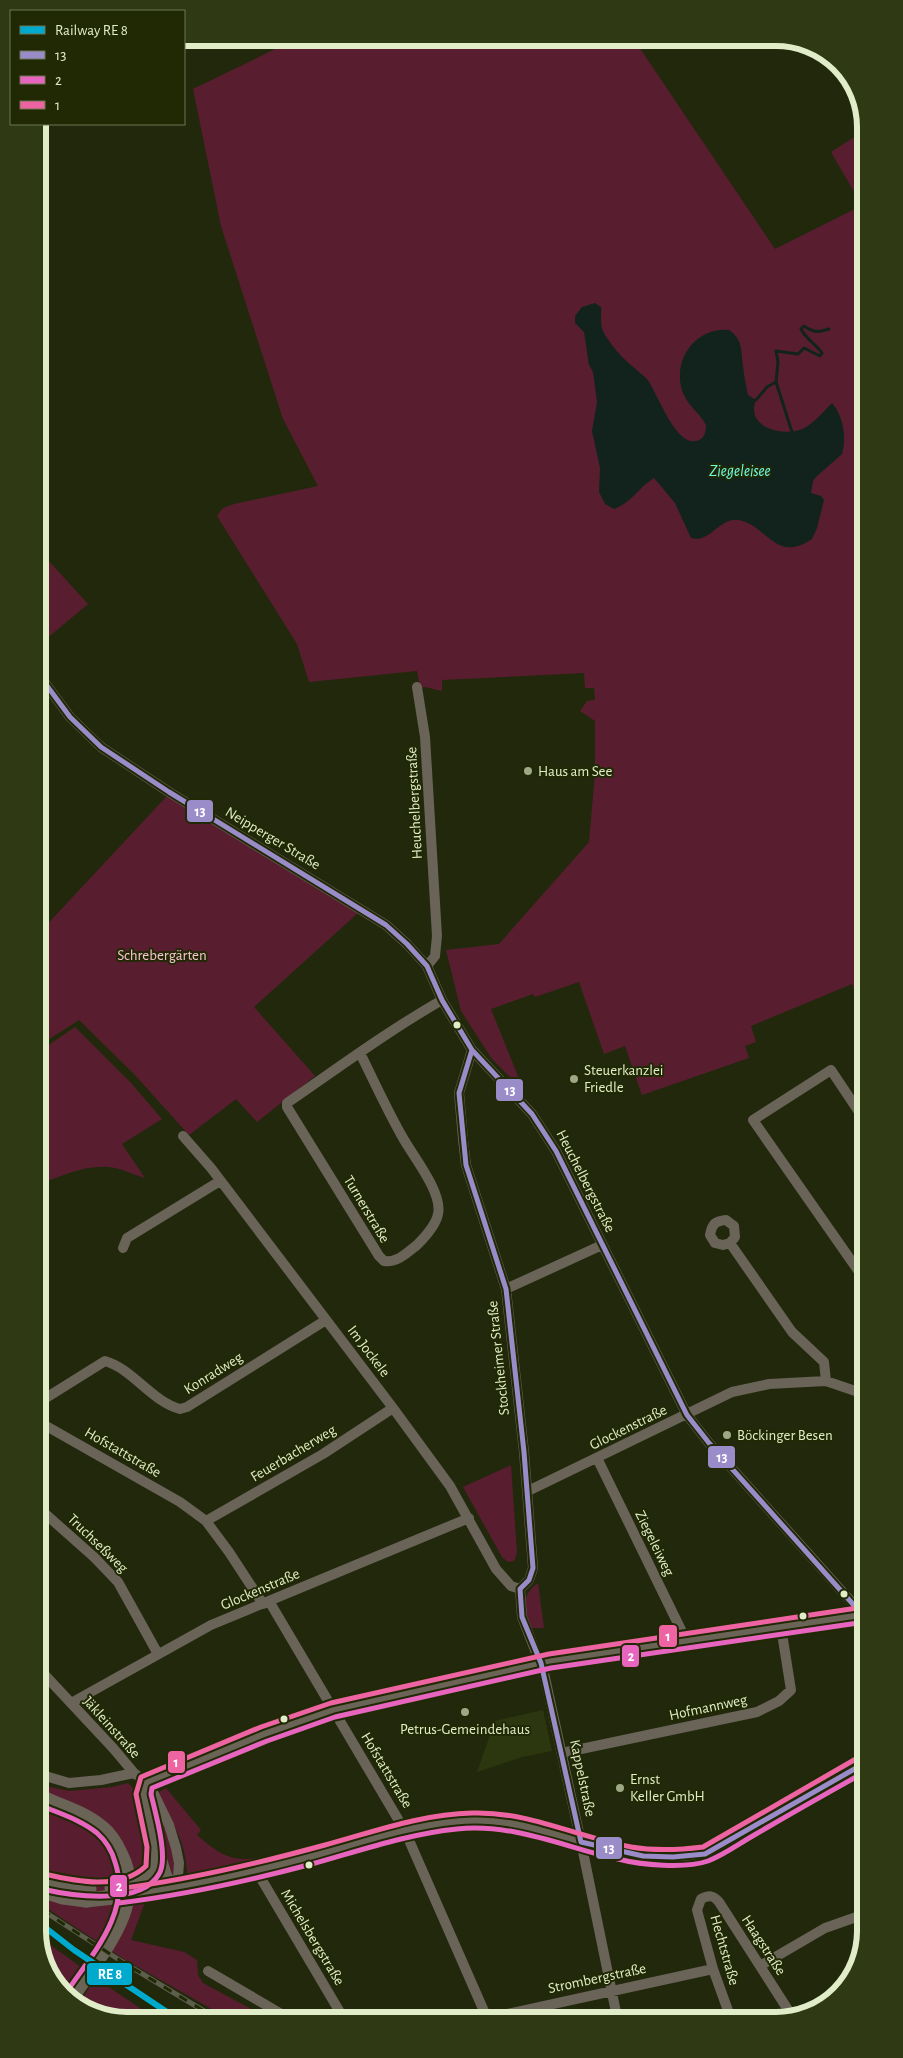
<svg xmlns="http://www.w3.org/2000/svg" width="903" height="2058" font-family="'Alegreya Sans',sans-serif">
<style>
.built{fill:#2c370f}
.green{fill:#581e2f}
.water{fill:#11231c}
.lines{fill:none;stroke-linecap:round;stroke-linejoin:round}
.stream{stroke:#11231c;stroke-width:3}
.street{stroke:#696358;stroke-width:10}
.secondary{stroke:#6a6456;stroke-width:15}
.rail-casing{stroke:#5d5d4c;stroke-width:5}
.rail{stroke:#202904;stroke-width:3;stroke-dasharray:9;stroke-linecap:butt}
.secondary-bridge{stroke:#6a6456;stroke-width:15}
.bus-1-casing{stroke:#202904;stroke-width:9}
.bus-2-casing{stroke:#202904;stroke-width:9}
.bus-3-casing{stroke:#202904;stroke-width:9}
.bus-1{stroke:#9a8cc8;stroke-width:5}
.bus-2{stroke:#e764bf;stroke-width:5}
.bus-3{stroke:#ee63a2;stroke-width:5}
.rail-1-casing{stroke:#202904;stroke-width:10}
.rail-1{stroke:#00a9ce;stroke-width:6}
.poi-dot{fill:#9ea887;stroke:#202904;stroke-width:2}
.bus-dot{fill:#e1edc9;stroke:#202904;stroke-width:2}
.labels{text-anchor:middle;stroke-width:4;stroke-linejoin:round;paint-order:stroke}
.poi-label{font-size:15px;fill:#e1edc9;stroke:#202904;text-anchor:start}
.street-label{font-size:15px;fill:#e1edc9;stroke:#202904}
.park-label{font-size:15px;fill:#f9c3d0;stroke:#202904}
.water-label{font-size:16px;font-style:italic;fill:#6dfce8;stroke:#202904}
.rim{fill:none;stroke:#e1edc9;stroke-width:6}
.line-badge{stroke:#202904;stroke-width:2}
.badge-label{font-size:14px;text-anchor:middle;font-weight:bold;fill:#fff}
</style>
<rect width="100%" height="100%" fill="#22280c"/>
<path class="built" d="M 543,1710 L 552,1751 L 522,1757 L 477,1772 L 495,1721 Z"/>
<path class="green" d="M 298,38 L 633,38 L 775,249 L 861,206 L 863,802 L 855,802 L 863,813 L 863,1014 L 852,984 L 751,1026 L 756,1042 L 745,1046 L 749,1058 L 642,1095 L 625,1046 L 604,1054 L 579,982 L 535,997 L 533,994 L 491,1009 L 520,1081 L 517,1084 L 492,1059 L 461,1011 L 446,950 L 499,944 L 589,842 L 595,773 L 595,721 L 580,711 L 587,701 L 595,700 L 594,688 L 585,688 L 584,673 L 442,680 L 442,691 L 425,687 L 420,688 L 417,671 L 309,682 L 297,644 L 217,516 L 223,508 L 234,504 L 318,486 L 283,419 L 221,226 L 193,89 Z
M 861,133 L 861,204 L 831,152 Z
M 39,550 L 88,604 L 39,645 Z
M 167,796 L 358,913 L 254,1007 L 315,1076 L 257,1122 L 236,1099 L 189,1135 L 134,1074 L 79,1020 L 40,1045 L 40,932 Z
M 75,1027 L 132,1084 L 162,1119 L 122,1144 L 145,1178 C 135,1175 125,1170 115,1168 C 89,1163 64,1175 40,1184 L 40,1051 Z
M 511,1465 L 517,1553 L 514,1561 L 508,1562 L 502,1557 L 463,1487 Z
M 538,1583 L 544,1628 L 531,1628 C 524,1609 520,1596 538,1583 Z
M 128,1783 L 140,1796 L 159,1874 L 144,1905 L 131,1940 L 184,1952 L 197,1960 L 198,1975 L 203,1983 L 270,2019 L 231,2020 L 122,1958 L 42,1905 L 42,1785 L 69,1791 L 112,1787 Z
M 166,1788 L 201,1830 L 197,1835 C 234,1868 245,1860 290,1852 L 292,1857 L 247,1868 L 233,1865 L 224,1872 L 188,1882 C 186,1841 176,1828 156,1794 Z
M 152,1805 L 157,1805 C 164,1823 181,1858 172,1876 L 169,1872 L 162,1834 Z
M 42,1939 L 81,1967 L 65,1991 L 42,1960 Z
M 95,1978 L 158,2020 L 121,2020 L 79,2004 Z"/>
<path class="water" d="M 595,303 L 601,307 C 602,317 599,324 604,333 C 617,355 628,362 646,378 C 657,389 676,454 701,439 C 705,436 706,430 706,425 C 700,413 688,406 683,393 C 671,361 695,327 729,330 C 743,339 741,351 743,366 C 744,376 746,385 748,395 L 756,400 C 744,430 790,438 806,427 C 816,421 824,411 832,403 C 843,415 847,438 842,454 L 816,477 L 813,481 L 811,493 L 821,496 L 824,500 L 817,528 L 812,539 C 775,564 767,525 739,520 C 719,517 710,544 691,538 L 675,503 L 654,478 C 639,487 631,503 614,509 L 605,504 L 599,492 L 600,468 L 592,431 L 597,402 L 593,372 L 589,365 L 584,332 L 575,323 L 575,316 L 582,307 Z"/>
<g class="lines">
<path class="stream" d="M 776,382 L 792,432
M 756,400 L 767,387 L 776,382 L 778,362 L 776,351 L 798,354 L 804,348 L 820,356 L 822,353 C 816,344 806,339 801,329 L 804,326 C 813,332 818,333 829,329"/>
<path class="street" d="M 39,675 L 70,717 L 101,747 L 169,792 L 386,925 L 407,944 L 427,966 L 442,1000 L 472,1050 L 532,1114 L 556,1151 L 687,1415 L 709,1443 L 865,1617
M 417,687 L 425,737 L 437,936 L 435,956 L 427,966
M 472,1050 L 459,1093 L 463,1139 L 466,1165 L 506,1289 L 524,1452 L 533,1568 L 529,1580 L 520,1589 L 522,1617 L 544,1673 L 581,1842 L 617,2017
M 360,1053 C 374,1081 387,1110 403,1138 C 413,1156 443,1193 438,1214 C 436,1225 425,1237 417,1245 C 407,1253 397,1263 384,1261 L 379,1256 L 287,1107 L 287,1103 C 338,1068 388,1031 442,1000
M 863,1118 L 831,1070 L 753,1120 L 864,1279
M 183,1136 L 211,1168 L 393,1408 L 450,1486 L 496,1569 L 511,1586 L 520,1589
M 730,1243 L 723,1245 L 715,1243 L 710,1235 C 712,1224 715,1221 726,1220 L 734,1226 L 735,1237 L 730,1243 L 792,1332 L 824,1362 L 826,1381
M 123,1248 L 127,1238 L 220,1181
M 506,1289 L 602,1245
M 41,1401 L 105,1361 C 133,1369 151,1401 180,1409 L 187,1407 L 326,1320
M 41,1423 L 180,1502 L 206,1521 L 229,1552 L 263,1604
M 597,1458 L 686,1640
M 528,1491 L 732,1392 L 769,1384 L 826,1381 L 864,1394
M 41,1510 L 94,1557 L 118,1582 L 158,1654
M 206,1521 L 323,1454 L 393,1408
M 269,1601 L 405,1831 L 487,2018
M 42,1672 L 113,1748 L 134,1773 L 146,1782 L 153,1792 L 169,1825 L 176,1848 L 179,1863 L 178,1876 L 172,1887
M 71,1703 L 211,1625 L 469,1518
M 562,1753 L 757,1712 L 779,1701 L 791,1690 L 781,1627
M 42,1775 L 69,1783 L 101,1780 L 134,1773
M 256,1870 L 344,2019
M 760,1966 L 825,1928 L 865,1914
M 208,1971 L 290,2019
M 730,2016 L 713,1969 L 697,1910 L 701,1899 C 709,1895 713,1895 719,1902 L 792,2016
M 489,2018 L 713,1969"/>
<path class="secondary" d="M 42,1798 C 61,1806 84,1813 101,1827 C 110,1834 116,1844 121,1855 C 147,1907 97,1957 71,1999
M 42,1881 L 57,1885 L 89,1889
M 140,1882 L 153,1870 L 154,1852
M 172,1887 L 165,1877 L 155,1846 L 143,1794 L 146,1782 L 156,1777 L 264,1734 L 333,1710 L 550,1661 L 865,1614
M 44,1891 L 63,1897 L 86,1900
M 140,1894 C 203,1881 266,1868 328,1852 C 379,1839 430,1820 483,1820 C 507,1820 531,1827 554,1834 C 606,1849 650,1864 705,1854 L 865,1763"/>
<defs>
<path id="rail" d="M 42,1910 L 121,1961 L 219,2020"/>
</defs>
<use href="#rail" class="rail-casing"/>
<use href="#rail" class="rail"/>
<path class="secondary-bridge" d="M 112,1888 L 140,1882
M 86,1900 L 140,1894"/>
<defs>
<path id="bus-1" d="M 39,675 L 70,717 L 101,747 L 169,792 L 386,925 L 407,944 L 427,966 L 442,1000 L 472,1050 L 532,1114 L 556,1151 L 687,1415 L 709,1443 L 851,1602 L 862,1614 L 865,1614
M 472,1050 L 459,1093 L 466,1165 L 506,1289 L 524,1452 L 533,1568 L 529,1580 L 520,1589 L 522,1617 L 541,1663 L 581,1842 L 643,1856 L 673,1857 L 705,1854 L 865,1763"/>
<path id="bus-2" d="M 42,1806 C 61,1814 81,1820 97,1833 C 106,1841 112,1851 115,1862 C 132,1912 92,1954 66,1993
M 42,1889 C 72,1896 141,1906 159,1874 C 169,1858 155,1812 151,1794 L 152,1788 L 267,1741 L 335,1717 L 551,1668 L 865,1622
M 119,1903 C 184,1895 248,1881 312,1864 C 359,1851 407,1834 457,1829 C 513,1823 564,1847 618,1859 C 641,1865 685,1869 708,1861 C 724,1855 740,1843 756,1834 C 792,1813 829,1792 865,1772"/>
<path id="bus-3" d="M 44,1874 C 75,1881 120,1891 146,1866 L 147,1847 L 136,1794 L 141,1777 L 261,1727 L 331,1703 L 549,1654 L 864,1607
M 117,1889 C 187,1880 256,1864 325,1845 C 373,1832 422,1814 472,1813 C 528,1811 577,1837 631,1847 C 655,1851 679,1850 703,1847 L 861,1756"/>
</defs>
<use href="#bus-1" class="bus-1-casing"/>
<use href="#bus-2" class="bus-2-casing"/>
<use href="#bus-3" class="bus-3-casing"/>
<use href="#bus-1" class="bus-1"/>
<use href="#bus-2" class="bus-2"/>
<use href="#bus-3" class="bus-3"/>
<defs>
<path id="rail-1" d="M 42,1925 L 74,1950 L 179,2020"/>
</defs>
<use href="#rail-1" class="rail-1-casing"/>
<use href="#rail-1" class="rail-1"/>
</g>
<g class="poi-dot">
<circle cx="528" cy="771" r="5"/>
<circle cx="574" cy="1079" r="5"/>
<circle cx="727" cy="1435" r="5"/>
<circle cx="465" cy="1712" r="5"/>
<circle cx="620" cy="1788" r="5"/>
</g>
<g class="bus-dot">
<circle cx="457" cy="1025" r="4.5"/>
<circle cx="844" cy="1594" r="4.5"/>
<circle cx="803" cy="1616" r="4.5"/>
<circle cx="284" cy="1719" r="4.5"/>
<circle cx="309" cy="1865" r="4.5"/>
</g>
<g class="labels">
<g class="poi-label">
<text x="538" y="776">Haus am See</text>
<text x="584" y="1075">Steuerkanzlei<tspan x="584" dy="17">Friedle</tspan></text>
<text x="737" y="1440">Böckinger Besen</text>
<text x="465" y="1734" text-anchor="middle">Petrus-Gemeindehaus</text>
<text x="630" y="1784">Ernst<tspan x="630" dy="17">Keller GmbH</tspan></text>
</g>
<g class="street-label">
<text transform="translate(414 803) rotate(-93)" y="5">Heuchelbergstraße</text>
<text transform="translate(273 838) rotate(31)" y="5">Neipperger Straße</text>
<text transform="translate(586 1181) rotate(63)" y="5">Heuchelbergstraße</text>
<text transform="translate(367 1209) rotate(59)" y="5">Turnerstraße</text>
<text transform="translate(369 1351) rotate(53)" y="5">Im Jockele</text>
<text transform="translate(498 1358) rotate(-96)" y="5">Stockheimer Straße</text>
<text transform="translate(213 1373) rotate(-32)" y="5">Konradweg</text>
<text transform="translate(628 1427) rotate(-26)" y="5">Glockenstraße</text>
<text transform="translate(123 1452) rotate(30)" y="5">Hofstattstraße</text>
<text transform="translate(293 1453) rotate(-31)" y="5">Feuerbacherweg</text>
<text transform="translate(98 1543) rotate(44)" y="5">Truchseßweg</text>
<text transform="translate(655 1543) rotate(64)" y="5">Ziegeleiweg</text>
<text transform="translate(260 1589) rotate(-23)" y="5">Glockenstraße</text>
<text transform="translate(708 1707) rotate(-12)" y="5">Hofmannweg</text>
<text transform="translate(112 1727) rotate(48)" y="5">Jäkleinstraße</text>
<text transform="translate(387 1770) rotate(59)" y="5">Hofstattstraße</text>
<text transform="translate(583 1778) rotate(78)" y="5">Kappelstraße</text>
<text transform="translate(313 1937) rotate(59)" y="5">Michelsbergstraße</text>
<text transform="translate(764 1945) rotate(57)" y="5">Haagstraße</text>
<text transform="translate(725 1950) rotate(74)" y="5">Hechtstraße</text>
<text transform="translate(597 1978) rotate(-12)" y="5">Strombergstraße</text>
</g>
<g class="park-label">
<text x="162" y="960">Schrebergärten</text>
</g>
<g class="water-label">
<text x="740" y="476">Ziegeleisee</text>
</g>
</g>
<path d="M0 0H903V2058H0ZM127 46H776A81 81 0 0 1 857 127V1931A81 81 0 0 1 776 2012H127A81 81 0 0 1 46 1931V127A81 81 0 0 1 127 46Z" fill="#2f3914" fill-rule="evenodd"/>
<path class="rim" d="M127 46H776A81 81 0 0 1 857 127V1931A81 81 0 0 1 776 2012H127A81 81 0 0 1 46 1931V127A81 81 0 0 1 127 46Z"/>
<g class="line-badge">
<rect x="186" y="799" width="28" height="24" rx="5" fill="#9a8cc8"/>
<rect x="495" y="1078" width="29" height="24" rx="5" fill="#9a8cc8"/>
<rect x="707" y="1445" width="29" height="24" rx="5" fill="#9a8cc8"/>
<rect x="658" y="1624" width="20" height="24" rx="5" fill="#ee63a2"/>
<rect x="621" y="1644" width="19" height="24" rx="5" fill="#e764bf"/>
<rect x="167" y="1750" width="19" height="24" rx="5" fill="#ee63a2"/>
<rect x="595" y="1836" width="28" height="24" rx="5" fill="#9a8cc8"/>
<rect x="109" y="1874" width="19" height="24" rx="5" fill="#e764bf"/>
<rect x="86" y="1962" width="47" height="24" rx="5" fill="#00a9ce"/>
</g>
<g class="badge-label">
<text x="200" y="816">13</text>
<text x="510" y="1095">13</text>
<text x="722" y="1462">13</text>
<text x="668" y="1641">1</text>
<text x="631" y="1661">2</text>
<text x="176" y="1767">1</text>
<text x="609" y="1853">13</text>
<text x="119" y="1891">2</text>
<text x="110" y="1979">RE 8</text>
</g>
<rect x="10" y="10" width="175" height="115" fill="#202904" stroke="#6d7753"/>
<rect x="20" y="26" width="25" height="8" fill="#00a9ce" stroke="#6d7753"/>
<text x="55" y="35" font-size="15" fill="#e1edc9">Railway RE 8</text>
<rect x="20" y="51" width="25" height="8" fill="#9a8cc8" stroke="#6d7753"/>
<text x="55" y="60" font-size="15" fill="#e1edc9">13</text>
<rect x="20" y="76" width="25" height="8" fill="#e764bf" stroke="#6d7753"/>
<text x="55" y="85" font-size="15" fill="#e1edc9">2</text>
<rect x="20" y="101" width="25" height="8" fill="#ee63a2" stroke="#6d7753"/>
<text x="55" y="110" font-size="15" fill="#e1edc9">1</text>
</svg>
